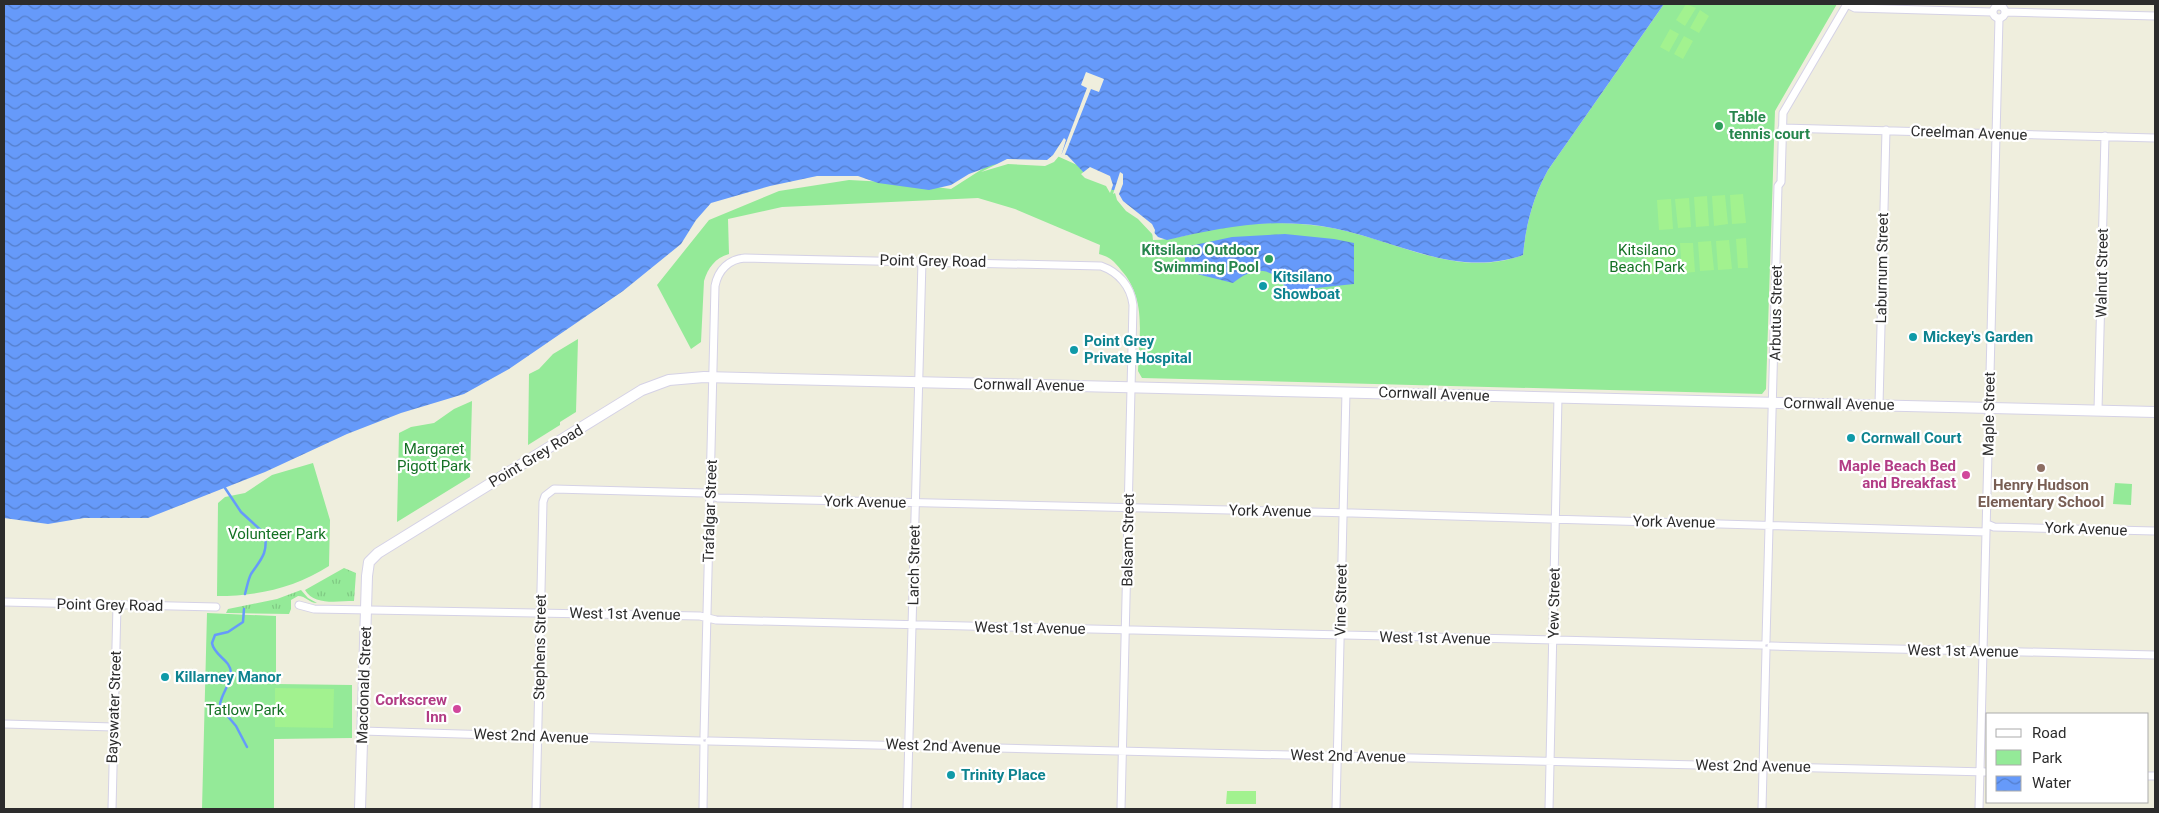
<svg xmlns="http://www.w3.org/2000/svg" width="2159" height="813" font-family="Roboto,sans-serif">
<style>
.grass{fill:url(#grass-tufts)}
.park{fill:#94ea98}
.pitch{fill:#a2f28f}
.water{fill:url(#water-waves)}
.pier{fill:#efeedd}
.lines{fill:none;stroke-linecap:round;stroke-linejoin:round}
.stream{stroke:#669afa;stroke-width:2.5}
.minor-casing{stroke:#d5d2e6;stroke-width:9}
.secondary-casing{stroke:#d5d2e6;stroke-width:12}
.minor{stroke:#fff;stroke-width:7}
.secondary{stroke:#fff;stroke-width:10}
.leisure-dot{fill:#2e9e5b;stroke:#fff;stroke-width:2}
.culture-dot{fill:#0f9aa8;stroke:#fff;stroke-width:2}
.education-dot{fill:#8d6e63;stroke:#fff;stroke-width:2}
.hotel-dot{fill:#d1479c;stroke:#fff;stroke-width:2}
.labels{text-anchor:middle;stroke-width:4.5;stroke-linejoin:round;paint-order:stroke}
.leisure-label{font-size:15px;font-weight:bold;fill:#27864d;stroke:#fff;text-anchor:start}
.street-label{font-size:15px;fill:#2c2c2c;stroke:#fff}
.park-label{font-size:15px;fill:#147124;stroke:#fff}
.culture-label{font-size:15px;font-weight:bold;fill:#0d838f;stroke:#fff;text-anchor:start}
.hotel-label{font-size:15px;font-weight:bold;fill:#b23c85;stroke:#fff;text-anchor:end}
.education-label{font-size:15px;font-weight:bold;fill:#785e54;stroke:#fff}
</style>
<defs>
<pattern id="grass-tufts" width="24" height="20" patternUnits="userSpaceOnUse" patternTransform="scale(1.25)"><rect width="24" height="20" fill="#94ea98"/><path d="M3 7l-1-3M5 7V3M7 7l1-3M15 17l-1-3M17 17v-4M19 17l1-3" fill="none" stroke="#80c983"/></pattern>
<pattern id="water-waves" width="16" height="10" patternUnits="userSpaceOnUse" patternTransform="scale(1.25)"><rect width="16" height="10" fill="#669afa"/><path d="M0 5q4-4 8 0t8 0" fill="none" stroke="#547ecb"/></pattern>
</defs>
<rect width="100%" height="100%" fill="#efeedd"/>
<path class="grass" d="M 344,568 L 356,573 L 354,601 C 338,601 314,606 305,590 Z
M 301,590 L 308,598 L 317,603 C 309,603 306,596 298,596 L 291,600 L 291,609 L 289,614 L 226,613 L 228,609 L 277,599 Z"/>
<path class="park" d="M 1664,4 L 1837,4 L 1775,111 L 1766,389 L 1762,394 L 1142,378 L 1138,371 C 1139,335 1147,299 1121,270 C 1114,261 1110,257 1099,254 L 1100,245 L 1015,209 L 978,198 L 782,207 L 728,219 L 729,254 C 715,258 708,268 704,281 L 701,342 L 691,349 L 657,285 L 709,220 L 779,191 L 849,180 L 906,183 L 951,189 L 990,164 L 1055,155 L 1117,183 L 1152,231 L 1153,240 C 1174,240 1193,233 1213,229 C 1248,222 1285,221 1320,226 C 1389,235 1453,281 1523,255 C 1526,224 1533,197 1548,170 Z
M 578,339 L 576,412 L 560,422 L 560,425 L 528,445 L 529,374 L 539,369 L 553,354 Z
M 472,401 L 470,477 L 397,522 L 399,433 L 411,427 L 434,423 L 454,409 Z
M 313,463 L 330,520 L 329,566 C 295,588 257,596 217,596 L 218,503 L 225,497 L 245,493 L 272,475 Z
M 2115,483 L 2132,484 L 2131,505 L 2113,504 Z
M 207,613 L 276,616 L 276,684 L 352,685 L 352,738 L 274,739 L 274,809 L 202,809 Z"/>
<path class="pitch" d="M 1686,4 L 1696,8 L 1685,26 L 1676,20 Z
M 1700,10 L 1709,16 L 1699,33 L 1690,28 Z
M 1670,29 L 1679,34 L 1669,52 L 1660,47 Z
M 1684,36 L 1693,41 L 1683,59 L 1674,54 Z
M 1743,194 L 1746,223 L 1732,224 L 1730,195 Z
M 1725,195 L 1728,224 L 1714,226 L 1712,196 Z
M 1707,196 L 1709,226 L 1696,227 L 1694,197 Z
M 1689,198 L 1691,227 L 1678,228 L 1675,199 Z
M 1671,199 L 1673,229 L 1659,230 L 1657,200 Z
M 1746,238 L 1748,268 L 1738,268 L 1736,239 Z
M 1729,240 L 1732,269 L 1718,270 L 1716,241 Z
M 1711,241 L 1714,270 L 1700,271 L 1698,242 Z
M 1680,243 L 1693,243 L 1695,272 L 1682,273 Z
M 1675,244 L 1677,273 L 1664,274 L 1662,245 Z
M 1657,245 L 1659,274 L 1646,275 L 1643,246 Z
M 275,688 L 334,689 L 333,728 L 275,727 Z
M 1227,791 L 1256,791 L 1256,804 L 1226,804 Z"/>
<path class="water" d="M 4,4 L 1664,4 L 1548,170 C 1533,197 1526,224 1523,255 C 1453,280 1390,236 1321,226 C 1269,218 1218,228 1167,240 L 1158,237 L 1140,217 L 1128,209 L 1115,190 L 1112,190 L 1108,184 L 1087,176 L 1067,155 L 1060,154 L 1053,160 L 1008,162 L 993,165 L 969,174 L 951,185 L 929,190 L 878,183 L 858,176 L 817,176 L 770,186 L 711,203 L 696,220 L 681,244 L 623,291 L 509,369 L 464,394 L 401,413 L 347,434 L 265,472 L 148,518 L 84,518 L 48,524 L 4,518 Z
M 1285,234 L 1334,239 L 1354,243 L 1354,284 L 1288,291 C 1272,266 1255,265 1233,283 L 1185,271 L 1185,247 L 1232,237 Z"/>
<path class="pier" d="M 1086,72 L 1104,79 L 1099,92 L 1091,89 L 1064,157 L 1059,156 L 1054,162 L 1045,166 L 1008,164 L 981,172 L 1007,159 L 1047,160 L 1053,155 L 1064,138 L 1066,140 L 1061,156 L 1087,88 L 1081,85 Z
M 1090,167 L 1110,176 L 1113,185 L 1110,193 L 1106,186 L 1085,178 L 1081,174 Z
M 1120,172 L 1123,174 L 1123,184 L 1119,194 L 1123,201 L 1152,224 L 1155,230 L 1154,236 L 1138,219 L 1126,211 L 1117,200 L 1115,193 L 1113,194 Z"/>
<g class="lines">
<path class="stream" d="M 225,488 L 241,512 L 265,534 C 268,554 261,559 251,574 C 248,580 247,587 245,594
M 244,609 L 243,622 L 228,632 L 215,635 L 212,643 C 214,656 231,660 231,673 C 230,685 222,693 220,704 L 225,713 L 236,726 L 247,747"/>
<defs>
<path id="minor" d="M 1847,4 L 1855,8 L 1992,12
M1993 12a6 6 0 1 1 12 0a6 6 0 1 1-12 0Z
M 2005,12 L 2155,16
M 1782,128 L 2155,138
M 1879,405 L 1886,130
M 2098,410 L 2105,136
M 1987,524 L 1994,527 L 2155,531
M 4,602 L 216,607
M 299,605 L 314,609 L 700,616 L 716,620 L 1762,645
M 1766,641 L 1778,186 L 1781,182 L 1783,113 L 1847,4
M 1771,646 L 2155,655
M 4,724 L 114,727
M 362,731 L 700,741
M 704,736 L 715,286 C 718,270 729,259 745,258 L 1101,266 C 1118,272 1131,286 1133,305 L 1121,809
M 709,741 L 1988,772
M 2148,776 L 2155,776
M 112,809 L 117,605
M 536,809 L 543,502 L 545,496 L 554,489 L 704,493 L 718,498 L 1352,513 L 1986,532
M 703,809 L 704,745
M 907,809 L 922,261
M 1336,809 L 1346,392
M 1549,809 L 1558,397
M 1762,809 L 1766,650
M 1979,809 L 1999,18"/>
<path id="secondary" d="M 360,809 L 367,576 L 369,562 L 378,553 L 642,390 L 669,380 L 704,377 L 2155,412"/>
</defs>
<use href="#minor" class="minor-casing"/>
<use href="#secondary" class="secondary-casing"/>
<use href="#minor" class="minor"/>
<use href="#secondary" class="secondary"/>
</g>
<g class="leisure-dot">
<circle cx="1719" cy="126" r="5"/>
<circle cx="1269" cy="259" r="5"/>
</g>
<g class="culture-dot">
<circle cx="1263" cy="286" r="5"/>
<circle cx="1913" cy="337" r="5"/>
<circle cx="1074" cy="350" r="5"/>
<circle cx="1851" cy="438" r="5"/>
<circle cx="165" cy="677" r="5"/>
<circle cx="951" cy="775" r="5"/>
</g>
<circle class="education-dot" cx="2041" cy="468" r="5"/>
<g class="hotel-dot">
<circle cx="1966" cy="475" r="5"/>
<circle cx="457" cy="709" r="5"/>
</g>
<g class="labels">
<g class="leisure-label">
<text x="1729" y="122">Table<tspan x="1729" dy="17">tennis court</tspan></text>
<text x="1259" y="255" text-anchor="end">Kitsilano Outdoor<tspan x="1259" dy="17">Swimming Pool</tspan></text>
</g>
<g class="street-label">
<text transform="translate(1969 133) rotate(2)" y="5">Creelman Avenue</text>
<text transform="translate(933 261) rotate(1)" y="5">Point Grey Road</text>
<text transform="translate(1882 268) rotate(-89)" y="5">Laburnum Street</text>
<text transform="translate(2102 273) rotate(-89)" y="5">Walnut Street</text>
<text transform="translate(1776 313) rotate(-89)" y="5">Arbutus Street</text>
<text transform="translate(1029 385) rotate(1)" y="5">Cornwall Avenue</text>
<text transform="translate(1434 394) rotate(2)" y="5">Cornwall Avenue</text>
<text transform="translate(1839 404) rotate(1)" y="5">Cornwall Avenue</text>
<text transform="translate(1989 414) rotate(-89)" y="5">Maple Street</text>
<text transform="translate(536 456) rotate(-31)" y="5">Point Grey Road</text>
<text transform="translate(865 502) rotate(1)" y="5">York Avenue</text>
<text transform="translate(710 511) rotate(-88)" y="5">Trafalgar Street</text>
<text transform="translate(1270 511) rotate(1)" y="5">York Avenue</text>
<text transform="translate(1674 522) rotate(1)" y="5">York Avenue</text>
<text transform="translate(2086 529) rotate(2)" y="5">York Avenue</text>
<text transform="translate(1128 540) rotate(-89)" y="5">Balsam Street</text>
<text transform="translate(914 565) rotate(-89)" y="5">Larch Street</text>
<text transform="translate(1341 600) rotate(-89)" y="5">Vine Street</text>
<text transform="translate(1554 603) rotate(-89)" y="5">Yew Street</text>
<text transform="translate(110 605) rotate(1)" y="5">Point Grey Road</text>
<text transform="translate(625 614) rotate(1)" y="5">West 1st Avenue</text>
<text transform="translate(1030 628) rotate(1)" y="5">West 1st Avenue</text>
<text transform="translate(1435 638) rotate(1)" y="5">West 1st Avenue</text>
<text transform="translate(540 647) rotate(-89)" y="5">Stephens Street</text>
<text transform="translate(1963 651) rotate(1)" y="5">West 1st Avenue</text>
<text transform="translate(364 685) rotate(-88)" y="5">Macdonald Street</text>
<text transform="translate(114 707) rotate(-88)" y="5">Bayswater Street</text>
<text transform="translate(531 736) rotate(2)" y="5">West 2nd Avenue</text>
<text transform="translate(943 746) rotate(2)" y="5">West 2nd Avenue</text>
<text transform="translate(1348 756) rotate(1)" y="5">West 2nd Avenue</text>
<text transform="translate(1753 766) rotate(1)" y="5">West 2nd Avenue</text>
</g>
<g class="park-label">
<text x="1647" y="255">Kitsilano<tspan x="1647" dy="17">Beach Park</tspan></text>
<text x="434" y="454">Margaret<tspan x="434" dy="17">Pigott Park</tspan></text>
<text x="277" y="539">Volunteer Park</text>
<text x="245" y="715">Tatlow Park</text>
</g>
<g class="culture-label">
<text x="1273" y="282">Kitsilano<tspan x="1273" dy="17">Showboat</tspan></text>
<text x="1923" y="342">Mickey's Garden</text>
<text x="1084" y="346">Point Grey<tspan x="1084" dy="17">Private Hospital</tspan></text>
<text x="1861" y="443">Cornwall Court</text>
<text x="175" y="682">Killarney Manor</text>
<text x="961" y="780">Trinity Place</text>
</g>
<g class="hotel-label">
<text x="1956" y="471">Maple Beach Bed<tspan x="1956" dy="17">and Breakfast</tspan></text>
<text x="447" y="705">Corkscrew<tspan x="447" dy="17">Inn</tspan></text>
</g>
<g class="education-label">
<text x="2041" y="490">Henry Hudson<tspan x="2041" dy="17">Elementary School</tspan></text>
</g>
</g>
<rect width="2159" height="813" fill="none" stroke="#2c2c2c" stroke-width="10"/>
<rect x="1986" y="713" width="162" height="90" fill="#ffffff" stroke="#ababab"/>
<rect x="1996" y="729" width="25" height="8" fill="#ffffff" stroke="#ababab"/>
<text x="2032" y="738" font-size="15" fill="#2c2c2c">Road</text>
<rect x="1996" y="750" width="25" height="15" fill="#94ea98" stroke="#ababab"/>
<text x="2032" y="763" font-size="15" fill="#2c2c2c">Park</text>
<rect x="1996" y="776" width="25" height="15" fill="url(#water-waves)" stroke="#ababab"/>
<text x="2032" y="788" font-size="15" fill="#2c2c2c">Water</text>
</svg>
